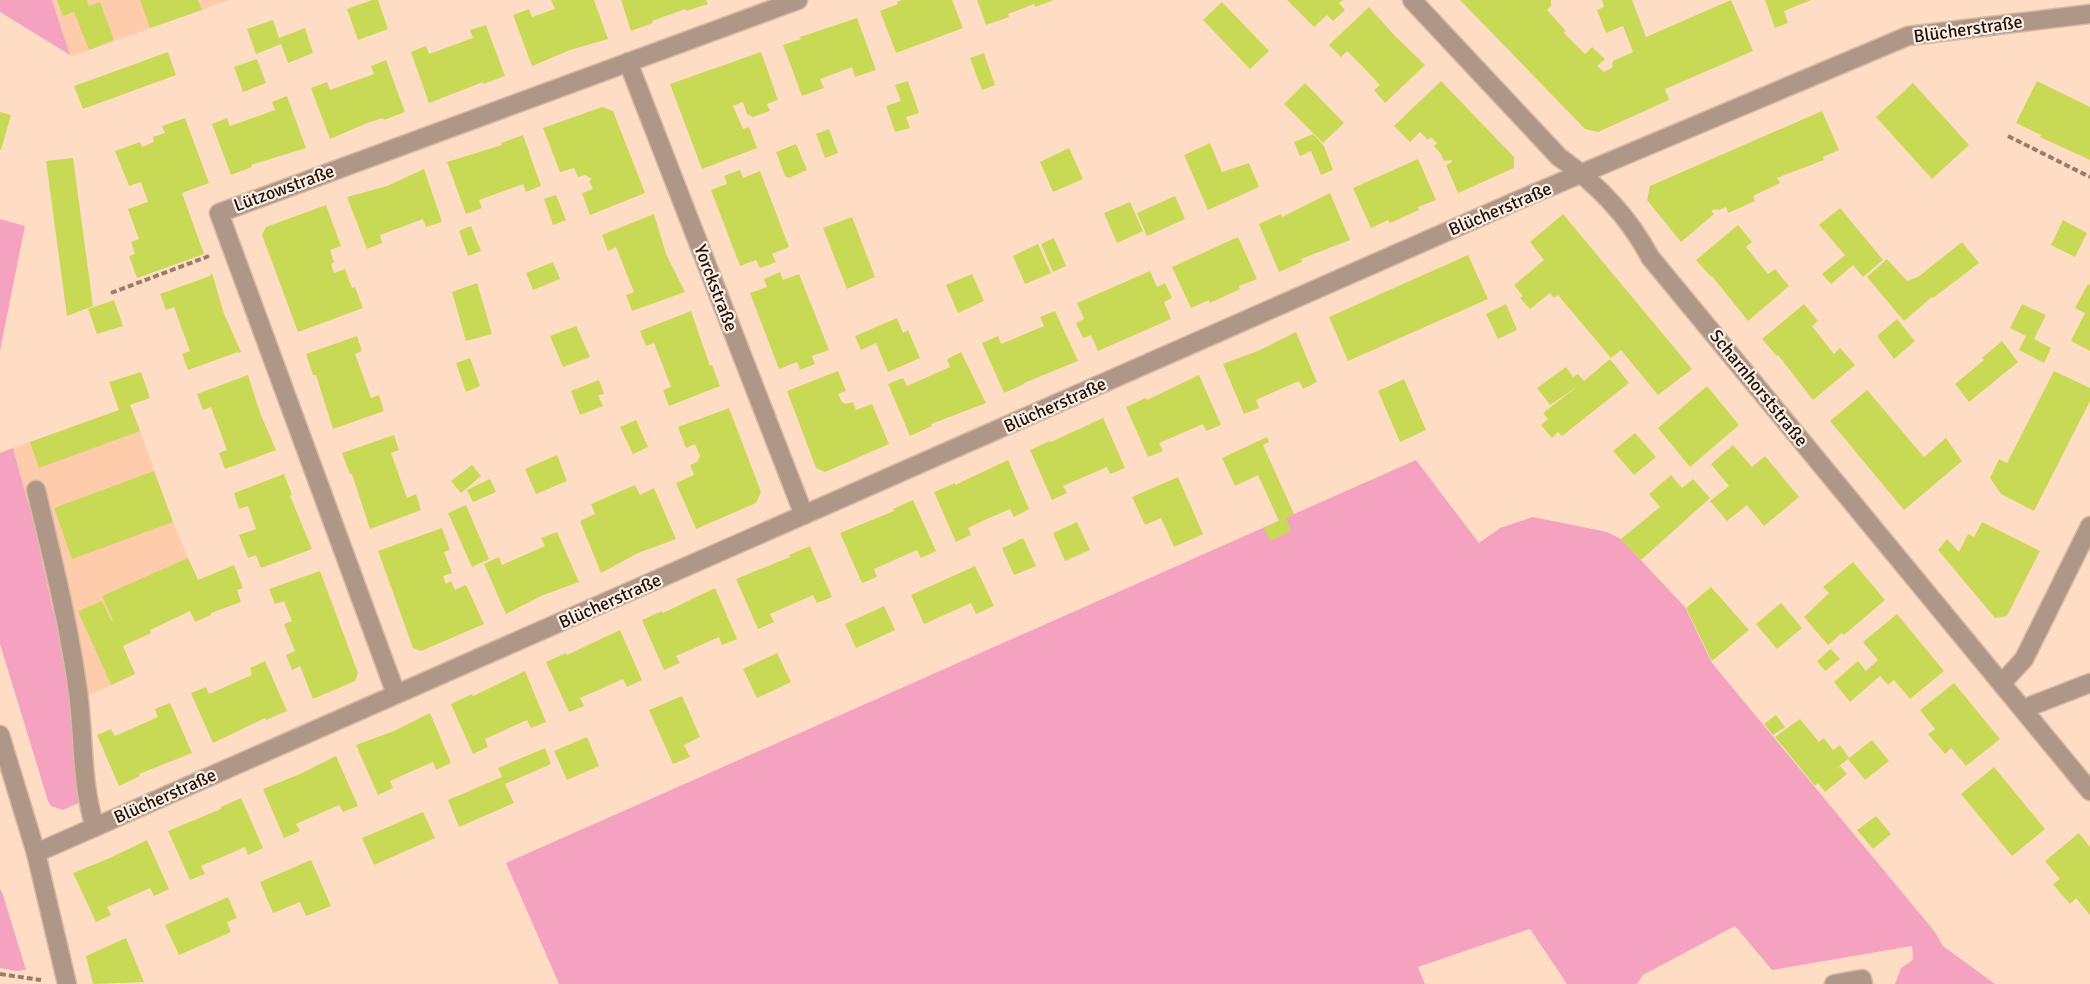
<svg xmlns="http://www.w3.org/2000/svg" width="2090" height="984" font-family="Signika,sans-serif">
<style>
.built{fill:#feccaa}
.green{fill:#f4a2c0}
.building{fill:#c8d956}
.lines{fill:none;stroke-linecap:round;stroke-linejoin:round}
.lane-casing{stroke:#d8b9a2;stroke-width:21}
.street-casing{stroke:#d8b9a2;stroke-width:21}
.path{stroke:#987d6a;stroke-width:4;stroke-dasharray:6 3;stroke-linecap:butt}
.lane{stroke:#af9787;stroke-width:18}
.street{stroke:#af9787;stroke-width:18}
.labels{text-anchor:middle;stroke-width:4.5;stroke-linejoin:round;paint-order:stroke}
.street-label{font-size:18px;fill:#271305;stroke:#faefe7}
</style>
<rect width="100%" height="100%" fill="#ffddc5"/>
<path class="built" d="M 52,0 L 229,0 L 73,56 L 70,55 Z
M 131,406 L 173,522 L 198,582 L 111,621 L 135,674 L 88,696 L 97,795 L 79,803 L 66,669 L 34,525 L 13,448 Z"/>
<path class="green" d="M 0,0 L 52,0 L 70,55 L 0,12 Z
M 0,219 L 25,226 L 0,351 Z
M 13,448 L 34,525 L 66,669 L 79,803 L 63,810 L 51,806 L 48,801 L 0,644 L 0,453 Z
M 1416,460 L 1479,543 L 1500,528 L 1533,517 L 1607,532 L 1621,539 L 1685,607 L 1712,663 L 1935,932 L 1943,946 L 1995,984 L 1895,984 L 1901,968 L 1913,960 L 1912,946 L 1772,970 L 1735,926 L 1643,975 L 1637,984 L 1567,984 L 1530,929 L 1418,967 L 1425,984 L 559,984 L 506,863 Z
M 0,888 L 3,895 L 26,970 L 16,971 L 0,968 Z"/>
<path class="building" d="M 57,0 L 87,0 L 89,6 L 100,2 L 114,40 L 89,50 L 74,12 L 63,16 Z
M 140,0 L 198,0 L 202,10 L 150,28 Z
M 372,0 L 378,0 L 388,29 L 358,40 L 347,9 Z
M 551,0 L 594,0 L 608,39 L 570,50 L 532,66 L 513,15 L 529,9 L 532,17 L 555,9 Z
M 621,0 L 706,0 L 708,4 L 686,11 L 685,9 L 652,21 L 653,23 L 631,31 Z
M 902,0 L 952,0 L 963,28 L 896,53 L 880,11 L 898,4 L 897,2 Z
M 977,0 L 1054,0 L 1035,7 L 1034,4 L 1008,14 L 1009,17 L 986,25 Z
M 1287,0 L 1343,0 L 1339,3 L 1345,10 L 1333,21 L 1327,15 L 1314,27 Z
M 1460,0 L 1551,0 L 1551,6 L 1547,10 L 1566,31 L 1563,32 L 1585,54 L 1592,47 L 1605,59 L 1597,66 L 1604,72 L 1612,68 L 1613,61 L 1633,52 L 1623,26 L 1606,33 L 1597,10 L 1604,7 L 1602,0 L 1632,0 L 1646,37 L 1731,0 L 1753,51 L 1665,89 L 1669,100 L 1598,132 L 1585,129 Z
M 1765,0 L 1811,0 L 1784,11 L 1788,23 L 1775,28 Z
M 1222,2 L 1269,51 L 1250,69 L 1203,20 Z
M 1369,7 L 1395,36 L 1425,65 L 1385,103 L 1374,90 L 1380,85 L 1363,67 L 1347,51 L 1341,57 L 1329,45 Z
M 857,18 L 876,70 L 855,77 L 852,67 L 820,79 L 824,88 L 802,96 L 783,45 L 801,39 L 800,37 Z
M 273,20 L 279,38 L 305,28 L 313,53 L 288,63 L 281,44 L 256,54 L 247,29 Z
M 486,25 L 505,76 L 483,84 L 483,82 L 429,103 L 411,52 L 426,46 L 429,54 L 473,38 L 470,30 Z
M 168,52 L 176,75 L 83,109 L 74,86 Z
M 761,52 L 778,100 L 767,104 L 770,111 L 753,117 L 747,114 L 743,102 L 733,106 L 743,129 L 749,127 L 757,148 L 702,169 L 670,84 Z
M 984,53 L 995,85 L 982,90 L 970,58 Z
M 257,59 L 266,83 L 243,92 L 234,67 Z
M 386,60 L 405,112 L 384,120 L 383,118 L 367,123 L 330,139 L 311,88 L 327,82 L 330,90 L 374,74 L 371,66 Z
M 908,81 L 919,113 L 906,117 L 910,128 L 895,132 L 886,106 L 901,101 L 895,85 Z
M 1441,81 L 1514,157 L 1514,168 L 1458,193 L 1446,165 L 1452,162 L 1451,160 L 1444,161 L 1441,154 L 1434,146 L 1437,143 L 1431,137 L 1428,140 L 1420,132 L 1410,142 L 1394,126 Z
M 2037,81 L 2090,107 L 2090,160 L 2040,137 L 2041,135 L 2016,123 Z
M 1305,83 L 1344,123 L 1323,143 L 1284,104 Z
M 1913,83 L 1969,145 L 1932,179 L 1876,117 Z
M 287,96 L 306,148 L 251,165 L 252,167 L 231,175 L 212,124 L 227,118 L 230,126 L 275,110 L 272,102 Z
M 602,107 L 613,111 L 645,193 L 590,215 L 582,193 L 593,189 L 589,181 L 592,179 L 585,175 L 578,177 L 574,168 L 560,172 L 543,128 Z
M 1822,111 L 1839,150 L 1823,157 L 1824,160 L 1777,178 L 1780,183 L 1753,196 L 1755,201 L 1728,213 L 1726,207 L 1719,210 L 1715,209 L 1711,211 L 1714,214 L 1681,242 L 1647,200 L 1650,186 Z
M 0,112 L 11,115 L 1,150 L 0,150 Z
M 185,118 L 209,183 L 182,193 L 204,254 L 137,278 L 129,256 L 135,254 L 131,242 L 139,239 L 128,209 L 148,202 L 141,182 L 129,186 L 115,151 L 140,142 L 142,147 L 154,142 L 153,137 L 165,133 L 162,126 Z
M 829,129 L 838,153 L 825,158 L 816,134 Z
M 1313,134 L 1324,146 L 1333,170 L 1321,175 L 1311,151 L 1300,156 L 1294,142 Z
M 523,135 L 541,186 L 526,192 L 523,184 L 479,200 L 482,208 L 466,214 L 447,162 L 502,145 L 501,143 Z
M 1210,143 L 1222,172 L 1249,163 L 1259,187 L 1208,210 L 1184,155 Z
M 796,144 L 807,170 L 789,178 L 785,176 L 776,152 Z
M 1069,148 L 1083,179 L 1053,192 L 1040,162 Z
M 73,158 L 93,306 L 67,316 L 46,161 Z
M 1418,159 L 1436,200 L 1418,207 L 1419,210 L 1390,223 L 1388,220 L 1371,228 L 1353,188 Z
M 424,169 L 442,222 L 426,227 L 423,219 L 380,235 L 382,243 L 367,249 L 347,197 L 387,186 Z
M 740,170 L 743,178 L 760,171 L 789,247 L 772,254 L 776,262 L 760,268 L 756,260 L 740,266 L 711,190 L 727,184 L 724,176 Z
M 1330,193 L 1350,240 L 1301,259 L 1302,262 L 1279,272 L 1259,224 L 1281,214 L 1282,217 Z
M 556,195 L 566,220 L 553,225 L 544,199 Z
M 1175,196 L 1185,219 L 1147,236 L 1137,213 Z
M 1130,202 L 1143,231 L 1117,243 L 1104,213 Z
M 326,205 L 341,246 L 330,250 L 334,262 L 331,264 L 334,273 L 345,269 L 352,288 L 355,287 L 363,308 L 298,332 L 262,235 L 266,227 Z
M 1840,208 L 1883,260 L 1863,277 L 1853,265 L 1831,284 L 1822,274 L 1845,255 L 1819,225 Z
M 654,214 L 666,254 L 685,292 L 632,311 L 626,295 L 634,292 L 616,247 L 608,251 L 602,235 Z
M 1563,214 L 1692,369 L 1658,395 L 1621,350 L 1611,358 L 1558,295 L 1554,298 L 1550,293 L 1530,309 L 1520,298 L 1523,296 L 1514,285 L 1544,260 L 1530,242 Z
M 852,217 L 875,277 L 847,289 L 823,228 Z
M 2063,220 L 2087,233 L 2075,257 L 2051,245 Z
M 1738,225 L 1752,242 L 1746,247 L 1768,274 L 1775,269 L 1789,286 L 1748,321 L 1712,276 L 1711,277 L 1696,260 Z
M 471,226 L 481,251 L 468,256 L 459,231 Z
M 1238,237 L 1257,279 L 1239,286 L 1240,289 L 1210,303 L 1209,300 L 1191,308 L 1172,267 Z
M 1054,238 L 1066,266 L 1053,272 L 1041,244 Z
M 1962,242 L 1979,263 L 1933,298 L 1932,297 L 1904,321 L 1867,277 L 1887,259 L 1907,281 L 1918,277 Z
M 1038,244 L 1051,273 L 1025,284 L 1013,256 Z
M 1468,255 L 1488,299 L 1348,361 L 1329,317 Z
M 553,262 L 560,279 L 533,290 L 526,273 Z
M 1150,271 L 1157,287 L 1165,283 L 1172,298 L 1164,302 L 1171,319 L 1098,351 L 1091,335 L 1083,338 L 1076,323 L 1084,319 L 1077,303 Z
M 780,272 L 783,280 L 799,274 L 829,350 L 812,356 L 815,364 L 800,370 L 797,362 L 779,369 L 750,293 L 767,287 L 764,279 Z
M 212,273 L 224,314 L 241,352 L 238,353 L 238,352 L 188,370 L 182,354 L 190,351 L 174,307 L 166,310 L 160,294 L 210,276 Z
M 972,274 L 984,301 L 958,313 L 946,285 Z
M 477,283 L 492,334 L 466,341 L 452,292 Z
M 2088,284 L 2090,285 L 2090,351 L 2071,341 L 2085,313 L 2075,308 Z
M 114,300 L 123,326 L 97,334 L 88,309 Z
M 1506,304 L 1517,330 L 1498,339 L 1486,314 Z
M 1804,304 L 1818,321 L 1812,326 L 1834,354 L 1840,348 L 1855,365 L 1813,400 L 1778,355 L 1777,356 L 1762,339 Z
M 2022,304 L 2046,315 L 2034,339 L 2051,348 L 2044,363 L 2019,350 L 2026,336 L 2010,328 Z
M 691,311 L 710,366 L 712,365 L 720,386 L 669,406 L 663,390 L 671,387 L 654,343 L 646,346 L 640,331 Z
M 1055,311 L 1078,361 L 1024,383 L 1024,384 L 1004,393 L 982,343 L 998,336 L 1001,344 L 1044,326 L 1040,317 Z
M 897,318 L 903,333 L 908,330 L 920,358 L 888,372 L 876,343 L 861,350 L 855,336 Z
M 1897,319 L 1915,341 L 1894,359 L 1877,336 Z
M 576,326 L 590,357 L 563,367 L 550,336 Z
M 1296,332 L 1317,382 L 1303,389 L 1299,381 L 1278,390 L 1256,400 L 1259,408 L 1244,414 L 1223,364 L 1260,350 Z
M 357,336 L 362,351 L 355,354 L 371,398 L 379,395 L 384,411 L 333,429 L 316,375 L 313,375 L 306,354 Z
M 2002,341 L 2018,362 L 1969,402 L 1955,384 L 1984,360 L 1982,358 Z
M 961,352 L 986,403 L 931,424 L 932,426 L 910,436 L 888,384 L 903,378 L 907,386 L 950,367 L 947,359 Z
M 470,358 L 480,386 L 466,392 L 456,363 Z
M 1610,359 L 1629,383 L 1562,436 L 1558,432 L 1552,438 L 1541,425 L 1548,419 L 1543,413 L 1578,386 L 1550,405 L 1537,388 L 1566,367 L 1573,377 L 1578,374 L 1584,381 Z
M 838,371 L 846,391 L 838,394 L 842,402 L 845,404 L 853,402 L 856,410 L 872,404 L 889,444 L 825,472 L 816,468 L 787,391 Z
M 2054,371 L 2090,388 L 2090,401 L 2034,511 L 2001,494 L 1990,478 L 1999,459 L 2007,463 Z
M 141,372 L 150,398 L 130,405 L 140,431 L 39,468 L 30,442 L 119,410 L 109,382 Z
M 248,375 L 260,413 L 276,450 L 225,469 L 219,453 L 227,450 L 211,407 L 203,410 L 197,394 Z
M 1199,375 L 1221,425 L 1206,431 L 1203,424 L 1159,443 L 1163,451 L 1148,457 L 1126,407 L 1146,398 L 1147,400 Z
M 1404,379 L 1426,430 L 1400,442 L 1378,391 Z
M 599,380 L 604,394 L 598,395 L 603,406 L 580,415 L 571,391 Z
M 1707,386 L 1739,425 L 1690,467 L 1658,428 Z
M 1867,390 L 1924,457 L 1946,438 L 1962,461 L 1904,510 L 1830,421 Z
M 729,408 L 761,492 L 756,503 L 696,529 L 676,483 L 694,475 L 690,465 L 697,462 L 700,456 L 695,444 L 686,448 L 678,427 Z
M 1103,418 L 1125,468 L 1110,474 L 1107,467 L 1086,476 L 1063,486 L 1067,493 L 1052,500 L 1030,450 L 1050,441 L 1051,442 Z
M 636,420 L 648,447 L 633,454 L 620,427 Z
M 1635,433 L 1656,457 L 1634,475 L 1613,451 Z
M 394,435 L 399,450 L 391,453 L 407,498 L 416,494 L 421,510 L 370,529 L 352,474 L 350,474 L 342,453 Z
M 1267,437 L 1269,442 L 1263,445 L 1294,514 L 1286,518 L 1291,531 L 1270,541 L 1264,528 L 1279,521 L 1258,475 L 1235,486 L 1222,458 Z
M 1733,445 L 1752,467 L 1765,456 L 1799,497 L 1764,526 L 1747,505 L 1727,521 L 1710,501 L 1729,486 L 1711,464 Z
M 557,455 L 567,481 L 536,494 L 525,469 Z
M 1008,460 L 1029,509 L 1014,517 L 1010,509 L 989,518 L 968,528 L 971,535 L 956,542 L 934,492 L 955,483 L 955,485 Z
M 472,465 L 481,476 L 461,493 L 451,481 Z
M 154,471 L 173,522 L 72,559 L 54,508 Z
M 284,474 L 292,495 L 290,496 L 312,549 L 261,568 L 256,555 L 248,558 L 239,535 L 256,529 L 248,506 L 239,509 L 234,493 Z
M 1671,475 L 1682,488 L 1693,479 L 1710,498 L 1641,560 L 1621,539 L 1660,507 L 1649,494 Z
M 1178,477 L 1203,534 L 1174,547 L 1161,518 L 1145,525 L 1132,497 Z
M 490,479 L 496,492 L 473,502 L 467,490 Z
M 635,485 L 640,495 L 654,488 L 676,539 L 638,553 L 601,573 L 580,521 L 595,514 L 591,504 Z
M 913,500 L 936,551 L 921,558 L 917,550 L 874,569 L 877,577 L 862,583 L 840,533 L 894,511 L 893,509 Z
M 466,505 L 489,559 L 472,567 L 448,513 Z
M 1077,522 L 1090,550 L 1065,561 L 1053,533 Z
M 1982,522 L 2040,551 L 2007,616 L 1995,618 L 1938,550 L 1947,539 L 1959,552 L 1968,534 L 1974,537 Z
M 442,528 L 450,550 L 444,552 L 452,573 L 443,576 L 446,584 L 451,581 L 455,590 L 466,585 L 484,624 L 421,651 L 413,648 L 378,551 Z
M 557,532 L 579,582 L 541,596 L 506,614 L 484,564 L 499,557 L 502,565 L 545,546 L 541,538 Z
M 1023,538 L 1036,566 L 1014,575 L 1002,548 Z
M 810,546 L 832,597 L 817,603 L 813,595 L 770,614 L 774,622 L 758,629 L 736,579 L 790,557 L 789,555 Z
M 188,558 L 198,580 L 234,565 L 243,588 L 237,590 L 241,602 L 211,613 L 211,615 L 195,622 L 190,611 L 150,630 L 151,633 L 123,646 L 135,674 L 111,685 L 78,611 L 102,601 L 111,621 L 113,620 L 102,596 Z
M 1853,562 L 1885,600 L 1844,635 L 1842,633 L 1828,645 L 1804,617 L 1829,593 L 1823,587 Z
M 975,566 L 994,606 L 976,614 L 971,603 L 924,624 L 911,595 Z
M 320,571 L 358,673 L 355,681 L 313,699 L 300,666 L 292,670 L 286,655 L 295,651 L 284,624 L 292,621 L 284,601 L 275,604 L 269,589 Z
M 1711,587 L 1749,630 L 1712,661 L 1686,608 Z
M 715,588 L 737,639 L 722,645 L 719,637 L 676,656 L 680,663 L 664,670 L 642,620 L 662,611 L 663,613 Z
M 1781,603 L 1802,628 L 1777,649 L 1756,624 Z
M 884,606 L 895,630 L 856,648 L 845,624 Z
M 1897,614 L 1944,671 L 1910,699 L 1894,680 L 1888,685 L 1880,676 L 1850,702 L 1834,682 L 1858,661 L 1866,671 L 1878,660 L 1863,642 Z
M 620,630 L 642,680 L 627,687 L 623,679 L 580,698 L 584,706 L 569,712 L 546,662 L 566,653 L 567,655 Z
M 1831,649 L 1840,659 L 1825,671 L 1817,661 Z
M 777,653 L 791,682 L 757,698 L 743,669 Z
M 265,661 L 287,711 L 266,720 L 265,718 L 213,743 L 191,693 L 206,687 L 209,694 L 252,675 L 250,668 Z
M 525,671 L 546,722 L 531,728 L 527,720 L 485,739 L 488,747 L 473,754 L 451,704 L 472,694 L 473,696 Z
M 1954,683 L 2000,739 L 1966,766 L 1951,748 L 1945,754 L 1928,734 L 1935,729 L 1920,710 Z
M 682,696 L 700,737 L 684,745 L 690,757 L 673,764 L 649,710 Z
M 170,703 L 192,753 L 139,774 L 140,776 L 119,786 L 97,735 L 111,729 L 115,736 L 158,717 L 155,709 Z
M 430,713 L 451,763 L 436,770 L 433,762 L 412,771 L 390,781 L 393,788 L 378,795 L 356,745 L 394,731 Z
M 1776,715 L 1785,727 L 1773,735 L 1764,724 Z
M 1800,719 L 1819,742 L 1824,738 L 1833,750 L 1840,745 L 1849,758 L 1832,772 L 1840,766 L 1847,774 L 1825,792 L 1818,783 L 1815,786 L 1775,737 Z
M 587,737 L 599,766 L 567,780 L 554,751 Z
M 1872,740 L 1889,761 L 1865,780 L 1848,759 Z
M 545,748 L 551,764 L 505,784 L 514,803 L 459,827 L 448,800 L 502,777 L 498,768 Z
M 336,756 L 358,806 L 343,812 L 339,805 L 296,824 L 300,831 L 284,838 L 263,789 L 300,774 Z
M 1994,767 L 2045,829 L 2012,856 L 1961,794 Z
M 241,798 L 263,848 L 248,855 L 245,847 L 201,866 L 205,874 L 190,880 L 168,831 L 221,809 L 221,807 Z
M 423,812 L 435,838 L 374,865 L 362,838 Z
M 1876,816 L 1891,834 L 1873,849 L 1857,830 Z
M 2079,833 L 2090,847 L 2090,915 L 2076,898 L 2070,904 L 2061,894 L 2053,884 L 2060,879 L 2045,861 Z
M 147,840 L 169,889 L 154,896 L 150,888 L 107,907 L 111,915 L 96,922 L 73,873 L 110,858 Z
M 311,860 L 331,906 L 306,916 L 300,902 L 273,913 L 260,882 Z
M 228,897 L 237,918 L 227,922 L 231,932 L 179,955 L 165,925 Z
M 126,938 L 144,982 L 93,984 L 86,956 Z"/>
<g class="lines">
<defs>
<path id="lane" d="M 36,490 C 52,557 69,624 78,692 C 84,737 81,784 95,827
M 2023,709 L 2090,683
M 36,853 L 67,984
M 1834,984 L 1862,979 L 1863,984"/>
<path id="street" d="M 1412,0 L 1559,157 C 1596,183 1629,217 1650,257 L 2090,791
M 628,62 L 804,515
M 2002,683 L 2024,659 L 2090,526
M 396,694 L 219,213 L 798,0
M 0,735 L 36,853 L 1521,199 L 1908,36 L 2090,14"/>
</defs>
<use href="#lane" class="lane-casing"/>
<use href="#street" class="street-casing"/>
<path class="path" d="M 2008,136 L 2090,177
M 111,293 L 209,256
M 0,974 L 41,980"/>
<use href="#lane" class="lane"/>
<use href="#street" class="street"/>
</g>
<g class="labels">
<g class="street-label">
<text transform="translate(1968 29) rotate(-8)" y="6">Blücherstraße</text>
<text transform="translate(284 188) rotate(-20)" y="6">Lützowstraße</text>
<text transform="translate(1500 209) rotate(-23)" y="6">Blücherstraße</text>
<text transform="translate(716 288) rotate(69)" y="6">Yorckstraße</text>
<text transform="translate(1759 388) rotate(51)" y="6">Scharnhorststraße</text>
<text transform="translate(1055 405) rotate(-24)" y="6">Blücherstraße</text>
<text transform="translate(610 601) rotate(-24)" y="6">Blücherstraße</text>
<text transform="translate(165 796) rotate(-24)" y="6">Blücherstraße</text>
</g>
</g>
</svg>
